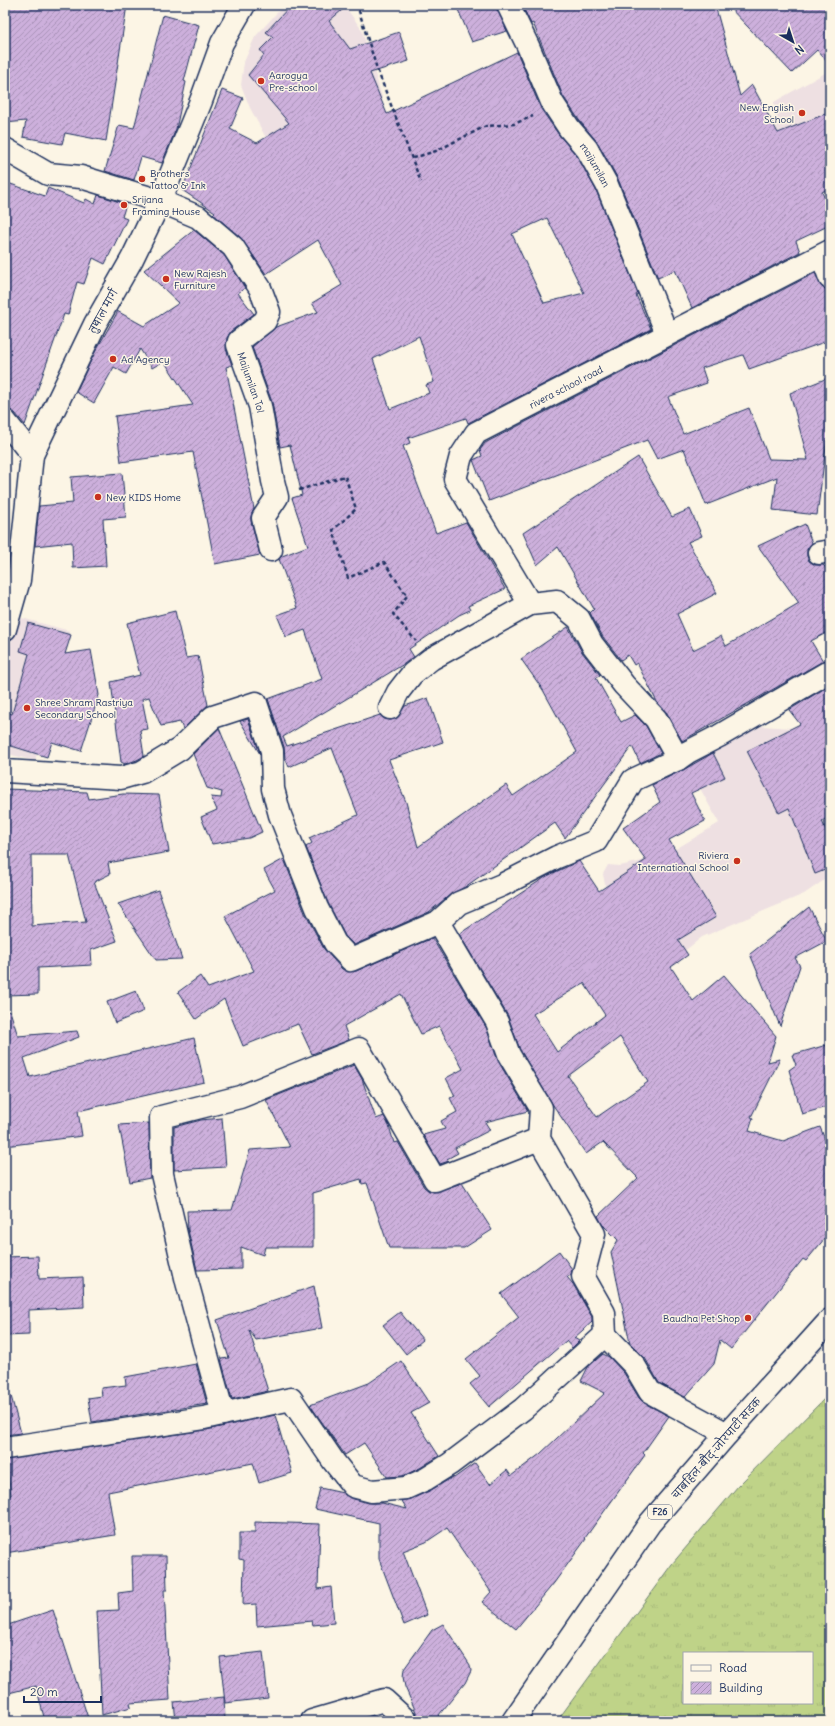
<svg xmlns="http://www.w3.org/2000/svg" width="835" height="1726" font-family="Delius,'Playpen Sans Deva',sans-serif">
<style>
.built{fill:#eee0e2}
.grass{fill:url(#grass-tufts);stroke:#6d8173;fill-rule:evenodd}
.building{fill:url(#building-hatch);stroke:#1b2f5e;fill-rule:evenodd}
.lines{fill:none;stroke-linecap:round;stroke-linejoin:round}
.minor-casing{stroke:#1b2f5e;stroke-width:25}
.major-casing{stroke:#1b2f5e;stroke-width:25}
.path{stroke:#1b2f5e;stroke-width:2.5;stroke-dasharray:4 3;stroke-linecap:butt}
.minor{stroke:#fcf5e5;stroke-width:22}
.major{stroke:#fcf5e5;stroke-width:22}
.poi-dot{fill:#c8321e;stroke:#fcf5e5;stroke-width:1.5}
.labels{text-anchor:middle;stroke-width:3;stroke-linejoin:round;paint-order:stroke}
.shield{fill:#fcf5e5;stroke:#5e6a86;stroke-width:1}
.shield-label{font-size:9px;font-weight:bold;fill:#1b2f5e}
.poi-label{font-size:10px;fill:#1b2f5e;stroke:#fcf5e5;text-anchor:start}
.street-label{font-size:10px;fill:#1b2f5e;stroke:#fcf5e5}
</style>
<defs>
<pattern id="grass-tufts" width="24" height="20" patternUnits="userSpaceOnUse"><rect width="24" height="20" fill="#bfd388"/><path d="M3 7l-1-3M5 7V3M7 7l1-3M15 17l-1-3M17 17v-4M19 17l1-3" fill="none" stroke="#a4b578"/></pattern>
<pattern id="building-hatch" width="6" height="6" patternUnits="userSpaceOnUse"><rect width="6" height="6" fill="#cdb0dc"/><path d="M-1 1l2-2M0 6l6-6M5 7l2-2" fill="none" stroke="#a690b6"/></pattern>
</defs>
<rect width="100%" height="100%" fill="#fcf5e5"/>
<filter id="ink" filterUnits="userSpaceOnUse"><feTurbulence type="fractalNoise" baseFrequency=".025" numOctaves="2"/><feDisplacementMap in="SourceGraphic" scale="8" xChannelSelector="R" yChannelSelector="G"/><feConvolveMatrix kernelMatrix="1 2 1 2 8 2 1 2 1" color-interpolation-filters="sRGB"/></filter>
<g filter="url(#ink)">
<path class="built" d="M 284,5 L 344,5 L 362,30 L 382,97 L 332,131 L 277,152 L 265,136 L 250,108 L 241,85 L 244,62 L 255,37 Z
M 825,73 L 830,75 L 830,157 L 795,174 L 775,124 L 774,102 Z
M 18,617 L 70,631 L 35,761 L 5,753 L 5,664 Z
M 830,721 L 830,876 L 804,894 L 702,937 L 687,949 L 644,963 L 610,912 L 603,874 L 608,865 L 620,866 L 664,856 L 719,823 L 696,781 L 693,755 L 762,726 L 791,728 Z"/>
<path class="grass" d="M 830,1393 L 830,1721 L 557,1721 L 672,1564 L 738,1486 ZM 684,1653 L 812,1653 L 812,1703 L 684,1703 Z"/>
<path class="building" d="M 5,5 L 127,5 L 106,141 L 65,133 L 62,144 L 23,137 L 26,121 L 5,123 Z
M 291,5 L 348,5 L 329,21 L 350,49 L 399,32 L 409,61 L 370,73 L 387,114 L 517,52 L 541,109 L 559,135 L 577,156 L 596,190 L 638,294 L 636,295 L 651,329 L 468,423 L 466,418 L 408,438 L 410,443 L 403,446 L 436,533 L 466,522 L 505,589 L 468,606 L 470,610 L 459,615 L 409,649 L 414,657 L 404,664 L 283,737 L 287,746 L 380,715 L 385,719 L 391,720 L 397,718 L 405,706 L 428,698 L 443,742 L 389,760 L 406,802 L 418,847 L 506,785 L 513,796 L 577,752 L 543,690 L 521,659 L 568,627 L 582,652 L 600,675 L 596,678 L 621,722 L 635,715 L 646,726 L 661,753 L 640,763 L 632,746 L 565,838 L 555,823 L 465,887 L 451,894 L 429,912 L 354,945 L 345,936 L 328,903 L 306,847 L 312,843 L 309,838 L 358,815 L 332,748 L 289,767 L 285,758 L 284,747 L 268,699 L 322,679 L 305,630 L 286,637 L 277,615 L 297,608 L 279,559 L 282,556 L 308,546 L 292,498 L 302,495 L 290,445 L 280,447 L 272,402 L 252,347 L 276,327 L 318,312 L 312,303 L 342,285 L 318,240 L 266,274 L 241,238 L 213,214 L 215,212 L 182,190 L 222,90 L 243,98 L 230,129 L 257,143 L 289,123 L 248,75 L 264,55 L 260,50 L 273,37 L 266,32 ZM 547,218 L 584,293 L 544,303 L 512,234 ZM 419,336 L 434,382 L 426,385 L 429,393 L 390,409 L 373,359 Z
M 456,5 L 496,5 L 507,31 L 472,42 Z
M 522,5 L 715,5 L 740,96 L 752,85 L 778,133 L 830,112 L 830,188 L 822,192 L 830,210 L 830,225 L 796,241 L 800,252 L 692,308 L 675,270 L 658,278 L 618,179 L 598,143 L 579,120 L 563,96 L 533,23 L 531,24 Z
M 727,5 L 830,5 L 830,65 L 817,50 L 792,73 Z
M 163,15 L 199,25 L 184,81 L 186,82 L 176,129 L 162,163 L 141,157 L 134,180 L 105,171 L 119,125 L 134,128 Z
M 5,182 L 45,196 L 48,188 L 84,203 L 86,199 L 95,204 L 98,195 L 126,204 L 122,217 L 127,219 L 105,264 L 93,258 L 84,284 L 77,282 L 68,315 L 64,314 L 25,425 L 15,413 L 10,410 L 5,409 Z
M 194,230 L 224,255 L 245,288 L 238,293 L 254,314 L 231,331 L 227,338 L 226,349 L 232,365 L 226,367 L 254,509 L 251,516 L 251,521 L 260,555 L 215,564 L 193,452 L 121,462 L 115,416 L 193,405 L 164,361 L 152,368 L 140,349 L 126,374 L 114,367 L 94,403 L 76,392 L 94,354 L 117,313 L 117,311 L 144,326 L 179,303 L 144,270 Z
M 815,273 L 822,287 L 829,290 L 830,294 L 830,340 L 749,369 L 743,355 L 702,368 L 707,383 L 668,397 L 683,434 L 749,408 L 769,459 L 808,460 L 790,393 L 830,377 L 830,439 L 827,439 L 817,515 L 773,510 L 777,477 L 706,505 L 684,449 L 657,459 L 647,440 L 489,501 L 473,460 L 482,456 L 480,450 L 485,443 Z
M 638,457 L 672,517 L 690,509 L 702,536 L 688,542 L 717,593 L 677,614 L 693,650 L 721,636 L 726,646 L 799,603 L 758,546 L 805,524 L 812,543 L 807,549 L 807,556 L 809,561 L 815,565 L 823,565 L 830,572 L 830,631 L 811,641 L 823,661 L 682,741 L 667,713 L 657,702 L 637,663 L 634,665 L 628,655 L 621,660 L 603,637 L 590,613 L 594,609 L 558,547 L 537,565 L 523,533 Z
M 122,473 L 126,517 L 103,519 L 106,566 L 73,568 L 72,542 L 35,546 L 39,506 L 73,503 L 71,477 Z
M 175,611 L 186,658 L 198,656 L 208,705 L 183,729 L 180,722 L 161,726 L 149,697 L 142,699 L 148,729 L 140,730 L 144,756 L 137,760 L 125,764 L 121,762 L 111,682 L 140,675 L 127,623 Z
M 28,623 L 71,635 L 65,654 L 91,650 L 99,695 L 81,751 L 52,742 L 47,757 L 5,744 L 5,712 L 12,714 L 29,654 L 20,651 Z
M 830,685 L 830,816 L 822,821 L 830,840 L 830,868 L 815,874 L 789,808 L 779,813 L 747,751 L 800,724 L 789,710 Z
M 248,719 L 260,753 L 260,754 L 240,721 Z
M 219,728 L 262,832 L 249,838 L 212,844 L 201,817 L 217,810 L 211,797 L 221,798 L 222,792 L 207,788 L 193,754 Z
M 713,753 L 725,777 L 691,793 L 705,821 L 669,840 L 716,917 L 678,940 L 688,955 L 671,967 L 693,1001 L 724,975 L 776,1036 L 768,1062 L 780,1059 L 751,1117 L 753,1118 L 749,1131 L 783,1141 L 820,1127 L 830,1152 L 830,1232 L 806,1261 L 803,1259 L 731,1349 L 720,1340 L 714,1364 L 685,1397 L 659,1383 L 645,1358 L 630,1343 L 611,1252 L 618,1240 L 602,1224 L 598,1216 L 638,1178 L 603,1142 L 586,1154 L 553,1105 L 520,1050 L 508,1016 L 459,934 L 547,876 L 579,861 L 599,891 L 646,860 L 623,828 L 660,802 L 652,785 L 683,770 ZM 584,983 L 605,1015 L 557,1052 L 533,1014 ZM 620,1037 L 648,1082 L 597,1117 L 568,1076 Z
M 5,789 L 87,792 L 89,799 L 123,794 L 159,795 L 169,852 L 108,863 L 110,874 L 94,882 L 117,941 L 91,950 L 92,965 L 38,968 L 38,994 L 5,995 ZM 31,855 L 69,855 L 86,922 L 32,926 Z
M 284,859 L 305,913 L 324,949 L 342,969 L 348,972 L 356,971 L 432,938 L 486,1027 L 498,1061 L 528,1111 L 485,1122 L 490,1130 L 455,1148 L 458,1153 L 447,1159 L 449,1161 L 440,1164 L 423,1135 L 445,1129 L 441,1121 L 457,1112 L 450,1098 L 455,1096 L 446,1078 L 463,1069 L 439,1026 L 421,1034 L 401,994 L 344,1026 L 349,1040 L 312,1054 L 298,1024 L 243,1046 L 224,999 L 196,1019 L 178,992 L 200,976 L 208,988 L 254,971 L 225,916 L 275,890 L 264,870 Z
M 158,890 L 182,959 L 156,960 L 118,904 Z
M 809,907 L 827,941 L 795,958 L 800,966 L 780,1026 L 750,954 Z
M 136,991 L 144,1011 L 115,1023 L 107,1002 Z
M 10,1011 L 18,1036 L 77,1031 L 79,1037 L 24,1058 L 30,1077 L 194,1038 L 204,1082 L 78,1111 L 82,1136 L 5,1146 L 5,1012 Z
M 830,1044 L 830,1106 L 802,1114 L 789,1070 L 796,1065 L 792,1055 Z
M 354,1065 L 362,1079 L 376,1119 L 384,1116 L 389,1126 L 394,1143 L 398,1142 L 424,1187 L 429,1191 L 434,1192 L 462,1183 L 492,1230 L 464,1248 L 389,1248 L 367,1183 L 362,1184 L 361,1179 L 313,1193 L 313,1247 L 265,1247 L 263,1255 L 241,1247 L 241,1269 L 197,1270 L 188,1230 L 187,1211 L 232,1210 L 250,1150 L 290,1147 L 266,1100 Z
M 222,1118 L 226,1167 L 174,1170 L 174,1127 L 201,1120 Z
M 149,1123 L 150,1178 L 130,1182 L 119,1125 Z
M 559,1251 L 572,1269 L 571,1275 L 567,1277 L 573,1284 L 592,1317 L 592,1322 L 574,1338 L 579,1341 L 572,1348 L 566,1341 L 489,1407 L 470,1384 L 480,1376 L 466,1359 L 519,1317 L 501,1294 Z
M 38,1256 L 39,1279 L 83,1277 L 84,1307 L 29,1310 L 29,1335 L 5,1336 L 5,1257 Z
M 314,1286 L 322,1328 L 256,1340 L 249,1330 L 268,1391 L 232,1399 L 221,1359 L 229,1358 L 217,1320 Z
M 400,1312 L 423,1340 L 406,1354 L 383,1325 Z
M 603,1354 L 609,1357 L 624,1373 L 639,1398 L 644,1403 L 669,1416 L 643,1453 L 645,1455 L 585,1538 L 586,1539 L 554,1583 L 516,1629 L 482,1602 L 491,1592 L 447,1528 L 426,1542 L 403,1551 L 427,1615 L 404,1625 L 379,1559 L 379,1523 L 315,1509 L 320,1488 L 343,1493 L 350,1498 L 369,1503 L 382,1503 L 407,1509 L 402,1501 L 411,1499 L 431,1490 L 453,1477 L 454,1478 L 475,1463 L 490,1484 L 507,1470 L 511,1476 L 540,1454 L 605,1393 L 581,1381 L 588,1367 Z
M 401,1361 L 429,1403 L 411,1413 L 439,1456 L 420,1468 L 403,1476 L 387,1477 L 364,1443 L 345,1455 L 310,1405 L 369,1383 Z
M 196,1364 L 207,1404 L 92,1422 L 88,1398 L 102,1396 L 101,1388 L 126,1385 L 125,1377 Z
M 11,1396 L 21,1433 L 5,1435 L 5,1397 Z
M 275,1415 L 292,1473 L 259,1483 L 253,1463 L 108,1492 L 115,1535 L 5,1553 L 5,1496 L 11,1495 L 6,1460 L 206,1430 Z
M 255,1522 L 320,1524 L 318,1589 L 331,1587 L 334,1623 L 313,1625 L 312,1621 L 257,1626 L 256,1604 L 243,1605 L 244,1560 L 239,1559 L 239,1533 L 255,1533 Z
M 132,1556 L 166,1556 L 167,1590 L 164,1590 L 170,1700 L 130,1703 L 131,1707 L 102,1715 L 97,1611 L 119,1610 L 118,1593 L 133,1591 Z
M 53,1610 L 89,1721 L 45,1721 L 36,1686 L 5,1694 L 5,1626 Z
M 443,1624 L 470,1665 L 471,1671 L 465,1683 L 434,1721 L 420,1721 L 405,1687 L 403,1677 L 404,1669 L 432,1630 Z
M 263,1652 L 268,1698 L 225,1703 L 220,1657 Z
M 224,1697 L 225,1721 L 176,1721 L 174,1702 Z"/>
<g class="lines">
<defs>
<g id="minor">
<path id="s1" d="M 508,5 L 528,46 L 552,102 L 569,128 L 587,149 L 607,185 L 667,334"/>
<path id="s2" d="M 5,149 L 48,174 L 81,177 L 160,201 L 198,217 L 233,247 L 260,288 L 269,312 L 265,321 L 239,341 L 238,345 L 260,406 L 273,481 L 277,497 L 263,518 L 271,550"/>
<path d="M 822,256 L 830,278"/>
<path d="M 5,421 L 32,455"/>
<path d="M 819,553 L 830,551"/>
<path id="s3" d="M 530,604 L 455,479 L 461,456 L 476,433 L 830,251"/>
<path d="M 5,629 L 19,580 L 32,455 L 95,324 L 132,259 L 160,201 L 201,101 L 222,43 L 244,5"/>
<path d="M 390,708 L 398,692 L 412,674 L 431,659 L 530,604 L 557,601 L 579,619 L 592,644 L 624,685 L 656,719 L 678,759"/>
<path d="M 5,771 L 121,778 L 142,772 L 180,749 L 213,717 L 256,703 L 272,751 L 273,789 L 280,815 L 317,908 L 335,943 L 351,960 L 438,922 L 459,903 L 502,885 L 557,857 L 596,841 L 633,780 L 678,759 L 688,752 L 719,736 L 830,671"/>
<path d="M 438,922 L 497,1022 L 509,1055 L 541,1108 L 539,1139 L 594,1234 L 583,1276 L 604,1313 L 605,1335 L 634,1365 L 650,1392 L 727,1434"/>
<path d="M 223,1414 L 187,1282 L 162,1174 L 161,1117 L 240,1097 L 359,1049 L 435,1180 L 539,1139"/>
<path d="M 5,1448 L 204,1418 L 291,1399 L 334,1462 L 353,1486 L 372,1491 L 406,1488 L 426,1479 L 450,1464 L 523,1409 L 605,1335"/>
<path d="M 312,1721 L 384,1700 L 407,1721"/>
</g>
<path id="major" d="M 513,1721 L 650,1523 L 727,1434 L 830,1320"/>
</defs>
<use href="#minor" class="minor-casing"/>
<use href="#major" class="major-casing"/>
<path class="path" d="M 354,5 L 359,11 L 377,69 L 421,182
M 413,158 L 436,151 L 486,126 L 514,124 L 533,116
M 299,490 L 345,476 L 356,509 L 333,530 L 348,578 L 384,562 L 407,596 L 393,614 L 416,641"/>
<use href="#minor" class="minor"/>
<use href="#major" class="major"/>
</g>
</g>
<g class="poi-dot">
<circle cx="261" cy="81" r="4"/>
<circle cx="802" cy="113" r="4"/>
<circle cx="142" cy="179" r="4"/>
<circle cx="124" cy="205" r="4"/>
<circle cx="166" cy="279" r="4"/>
<circle cx="113" cy="359" r="4"/>
<circle cx="98" cy="497" r="4"/>
<circle cx="27" cy="708" r="4"/>
<circle cx="737" cy="861" r="4"/>
<circle cx="748" cy="1318" r="4"/>
</g>
<g class="labels">
<rect class="shield" x="648" y="1505" width="24" height="14" rx="3"/>
<g class="shield-label">
<text x="660" y="1515">F26</text>
</g>
<g class="poi-label">
<text x="269" y="79">Aarogya<tspan x="269" dy="12">Pre-school</tspan></text>
<text x="794" y="111" text-anchor="end">New English<tspan x="794" dy="12">School</tspan></text>
<text x="150" y="177">Brothers<tspan x="150" dy="12">Tattoo &amp; Ink</tspan></text>
<text x="132" y="203">Srijana<tspan x="132" dy="12">Framing House</tspan></text>
<text x="174" y="277">New Rajesh<tspan x="174" dy="12">Furniture</tspan></text>
<text x="121" y="363">Ad Agency</text>
<text x="106" y="501">New KIDS Home</text>
<text x="35" y="706">Shree Shram Rastriya<tspan x="35" dy="12">Secondary School</tspan></text>
<text x="729" y="859" text-anchor="end">Riviera<tspan x="729" dy="12">International School</tspan></text>
<text x="740" y="1322" text-anchor="end">Baudha Pet Shop</text>
</g>
<g class="street-label">
<text dy="4" stroke="none"><textPath href="#s1" startOffset="183">maijumilan</textPath></text>
<text transform="translate(103 311) rotate(-61)" y="4">तुषाल मार्ग</text>
<text dy="4" stroke="none"><textPath href="#s2" startOffset="414">Maijumilan Tol</textPath></text>
<text dy="4" stroke="none"><textPath href="#s3" startOffset="298">rivera school road</textPath></text>
<text transform="translate(716 1448) rotate(-49)" y="4">चाबहिल-बौद्-जोरपाटी सडक</text>
</g>
</g>
<rect width="835" height="1726" fill="none" stroke="#fcf5e5" stroke-width="20"/>
<rect x="10" y="10" width="815" height="1706" fill="none" stroke="#1b2f5e" stroke-width="1.5" filter="url(#ink)"/>
<rect x="683" y="1652" width="130" height="52" fill="#fcf5e5" stroke="#a2a6af"/>
<rect x="691" y="1665" width="20" height="6" fill="#fcf5e5" stroke="#a2a6af"/>
<text x="719" y="1672" font-size="12" fill="#1b2f5e">Road</text>
<rect x="691" y="1682" width="20" height="12" fill="url(#building-hatch)" stroke="#a2a6af"/>
<text x="719" y="1692" font-size="12" fill="#1b2f5e">Building</text>
<g transform="translate(793 42) rotate(141)" stroke="#fcf5e5" stroke-width="3" paint-order="stroke">
<path d="M0-3L7 15L0 10L-7 15Z" fill="#1b2f5e"/>
<text y="-6" font-size="11" font-weight="bold" text-anchor="middle" fill="#1b2f5e">N</text>
</g>
<path d="M24 1696v6h77v-6" fill="none" stroke="#1b2f5e" stroke-width="2"/>
<text x="30" y="1696" font-size="12" fill="#1b2f5e" stroke="#fcf5e5" stroke-width="3" paint-order="stroke">20 m</text>
</svg>
